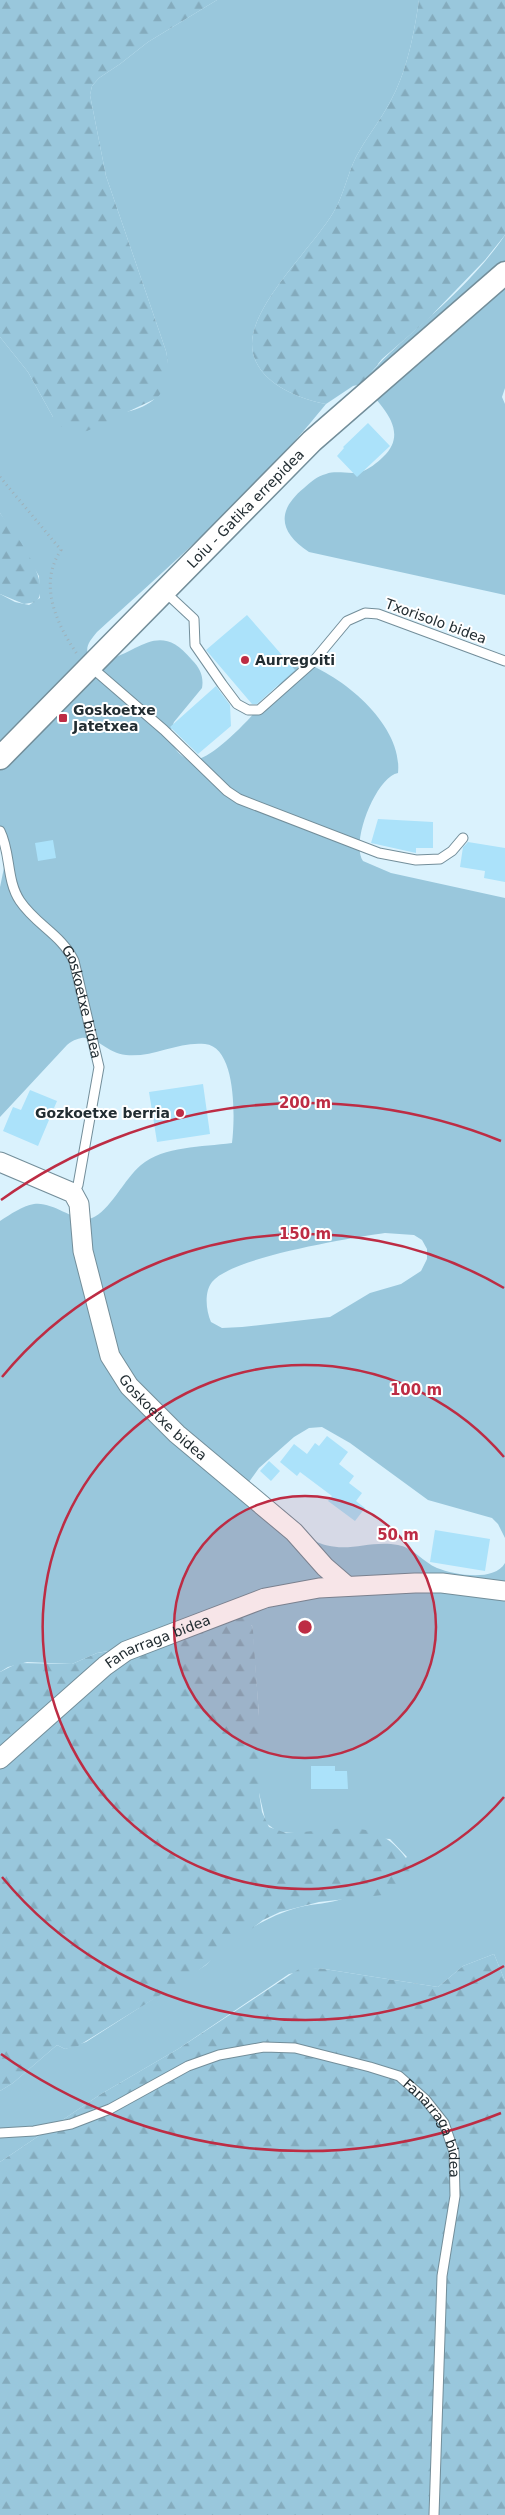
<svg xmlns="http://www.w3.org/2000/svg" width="505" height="2515" font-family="'DejaVu Sans',sans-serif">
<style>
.green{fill:#99c7dc;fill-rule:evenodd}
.forest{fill:url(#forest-firs)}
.building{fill:#abe2fa}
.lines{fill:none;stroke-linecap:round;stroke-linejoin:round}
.service-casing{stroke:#738e9a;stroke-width:11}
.minor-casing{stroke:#738e9a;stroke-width:21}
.tertiary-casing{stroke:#738e9a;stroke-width:25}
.path{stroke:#9eb1ba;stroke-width:3;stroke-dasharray:1 4;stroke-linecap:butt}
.service{stroke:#fff;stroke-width:9}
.minor{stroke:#fff;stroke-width:19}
.tertiary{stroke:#fff;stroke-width:22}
.ring{fill:none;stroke:#bd2c44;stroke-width:2.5}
.poi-dot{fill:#bd2c44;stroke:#fff;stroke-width:2}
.labels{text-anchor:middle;stroke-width:4;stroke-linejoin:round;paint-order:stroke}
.street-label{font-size:14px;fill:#222d32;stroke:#fff}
.poi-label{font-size:14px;font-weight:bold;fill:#222d32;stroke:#fff;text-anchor:start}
.centre{fill:#bd2c44;stroke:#fff;stroke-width:2.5}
.ring-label{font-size:15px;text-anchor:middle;font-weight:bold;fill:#bd2c44;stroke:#fff;stroke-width:4;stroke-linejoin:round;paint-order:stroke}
</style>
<defs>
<pattern id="forest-firs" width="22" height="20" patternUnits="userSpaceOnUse" patternTransform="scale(1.25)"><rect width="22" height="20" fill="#99c7dc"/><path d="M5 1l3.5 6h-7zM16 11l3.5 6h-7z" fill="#84abbd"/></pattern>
</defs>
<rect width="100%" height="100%" fill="#daf2fd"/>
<path class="green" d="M 217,0 L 419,0 C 414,34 407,72 390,102 C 380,121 366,138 356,157 C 347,175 344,195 333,213 C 312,248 252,304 252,344 C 252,380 296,399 326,404 C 259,488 176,560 97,632 C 91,640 85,645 88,655 L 105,661 C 142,650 160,621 192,660 C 200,668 204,677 202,688 L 174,722 L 169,735 C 172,746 181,760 194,760 C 220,759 283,682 297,660 C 340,673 403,724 398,773 C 376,777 350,843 363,861 L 391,873 L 505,898 L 505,1538 L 498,1524 L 492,1518 L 428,1500 L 350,1443 L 322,1427 L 309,1428 L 294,1437 L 259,1468 L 246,1486 C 264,1501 292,1529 311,1539 C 343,1557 367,1539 398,1545 C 414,1548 423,1562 437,1568 C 455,1575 494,1582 505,1563 L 505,1981 L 494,1954 L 463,1966 L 438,1987 L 318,1968 L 289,1974 L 178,2049 L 101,2094 L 0,2162 L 0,2091 L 13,2083 L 57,2045 L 65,2049 L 86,2042 L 206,1965 C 233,1938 263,1917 300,1907 C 312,1904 332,1903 342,1899 C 364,1888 386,1871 407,1857 L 390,1839 L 278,1832 L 266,1823 L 259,1793 L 259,1716 L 252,1625 L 97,1653 L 72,1664 L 27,1662 L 8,1667 L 0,1672 L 0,1221 C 11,1214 22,1206 34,1204 C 54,1201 76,1224 92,1218 C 109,1212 125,1178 141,1165 C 164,1146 202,1147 232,1143 C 235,1120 237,1047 205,1044 C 179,1041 152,1058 126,1055 C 101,1053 93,1025 67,1045 L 0,1117 L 0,887 L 5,863 L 0,841 L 0,594 L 15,602 L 29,605 L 40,598 L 39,576 L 0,513 L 0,337 L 28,372 L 53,417 C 101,415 180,423 166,351 L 106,176 L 90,95 L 92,86 L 99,78 L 120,64 L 148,42 ZM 385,1233 L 414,1235 L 422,1240 L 427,1249 L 427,1259 L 421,1271 L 401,1284 L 370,1293 L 330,1317 L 242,1327 L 222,1328 L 211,1322 C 206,1311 204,1292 212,1282 C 232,1257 351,1238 385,1233 Z
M 505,235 L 505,388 L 502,397 L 505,404 L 505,595 L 309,552 C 279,532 276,511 304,488 C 311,482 317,476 326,474 C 337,470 350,475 361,472 C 369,469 377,463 383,457 C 411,431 380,404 362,384 C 380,360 402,342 424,322 C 452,298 485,265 505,235 Z"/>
<path class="forest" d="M 0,0 L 217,0 L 148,42 L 120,64 L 99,78 L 92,86 L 90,95 L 106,176 L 166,351 C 170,370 170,383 157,398 L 87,431 L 76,432 L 60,426 L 53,417 L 28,372 L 0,337 Z
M 419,0 L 505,0 L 505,235 L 485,260 L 427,320 L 382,359 L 362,384 L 353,386 L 326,404 C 296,399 252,380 252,344 C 252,304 312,248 333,213 C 344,195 347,175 356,157 C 366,138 380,121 390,102 C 407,72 414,34 419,0 Z
M 0,513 C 13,531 54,583 36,602 L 24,604 L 0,594 Z
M 245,1615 L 250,1618 L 253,1631 L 259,1716 L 259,1793 L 262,1812 L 269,1827 L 286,1833 C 342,1831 379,1811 414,1870 C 410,1881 403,1888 392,1894 L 319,1902 L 280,1912 L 263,1920 L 194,1974 L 78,2046 L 65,2049 L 57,2045 L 13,2083 L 0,2091 L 0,1672 L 18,1663 L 72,1664 L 97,1653 L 117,1650 Z
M 494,1954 L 505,1981 L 505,2515 L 0,2515 L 0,2162 L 101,2094 L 178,2049 L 299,1969 L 318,1968 L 438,1987 L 463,1966 Z"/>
<path class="building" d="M 368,423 L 390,446 L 357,477 L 337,456 L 344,448 L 343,447 Z
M 247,615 L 295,670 L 257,704 L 252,704 L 206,650 Z
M 216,686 L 230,705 L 231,726 L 198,754 L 170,727 Z
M 378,819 L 433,822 L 433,848 L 416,848 L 416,853 L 371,843 Z
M 53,840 L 56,858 L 38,861 L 35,843 Z
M 468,842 L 505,848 L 505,882 L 484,878 L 485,871 L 460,867 L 463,847 Z
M 203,1084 L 210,1134 L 157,1142 L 149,1092 Z
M 30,1090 L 57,1101 L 38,1146 L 3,1131 L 13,1107 L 21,1110 Z
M 327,1436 L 348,1452 L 339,1464 L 354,1476 L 349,1483 L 362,1493 L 356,1501 L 365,1508 L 355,1521 L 328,1501 L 332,1496 L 300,1472 L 297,1476 L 280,1462 L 294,1444 L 307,1454 L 315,1443 L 319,1446 Z
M 269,1461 L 280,1471 L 271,1481 L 260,1471 Z
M 435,1530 L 490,1539 L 485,1571 L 430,1562 Z
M 311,1766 L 335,1766 L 335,1771 L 347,1771 L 348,1789 L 311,1789 Z"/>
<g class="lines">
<defs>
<g id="service">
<path d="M 164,591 L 194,619 L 195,645 L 222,684 L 237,704 L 248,710 L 259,710 L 312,663 L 347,621 L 365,613 L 378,614 L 505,661"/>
<path d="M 90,666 L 164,730 L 227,791 L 239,799 L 379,853 L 416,860 L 440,859 L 452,851 L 463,838"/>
<path id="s1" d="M 0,831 C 11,853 6,880 20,901 C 36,925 62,935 74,961 L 99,1067 L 78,1185 L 73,1193"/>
<path id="s2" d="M 0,2133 L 34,2131 L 71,2124 L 110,2109 L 188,2066 L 219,2055 L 264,2047 L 295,2048 L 370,2067 L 399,2076 L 425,2099 L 444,2123 L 454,2152 L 455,2196 L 442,2276 L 434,2515"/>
</g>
<g id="minor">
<path id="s3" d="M 0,1162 L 73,1193 L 79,1204 L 83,1251 L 110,1356 L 129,1386 L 177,1434 L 294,1532 L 325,1567 L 347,1586"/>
<path id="s4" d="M 0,1759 L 105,1666 L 126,1651 L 265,1598 L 319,1588 L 415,1583 L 442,1583 L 505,1591"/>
</g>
<g id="tertiary">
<path id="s5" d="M 0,758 L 312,441 L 505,273"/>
</g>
</defs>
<use href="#service" class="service-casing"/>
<use href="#minor" class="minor-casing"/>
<use href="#tertiary" class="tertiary-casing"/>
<path class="path" d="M 0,477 L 61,550 C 38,584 56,623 77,654"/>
<use href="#service" class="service"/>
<use href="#minor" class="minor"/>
<use href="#tertiary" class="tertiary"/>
</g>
<circle cx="305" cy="1627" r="131" fill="#bd2c44" fill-opacity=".12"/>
<g class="ring">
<circle cx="305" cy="1627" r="131"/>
<path d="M504 1797A262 262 0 1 1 504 1457"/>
<path d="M504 1966A393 393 0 0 1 2 1877M2 1377A393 393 0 0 1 504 1288"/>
<path d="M501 2113A524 524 0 0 1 1 2054M1 1200A524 524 0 0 1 501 1141"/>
</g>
<g class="poi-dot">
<circle cx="245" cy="660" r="5"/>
<rect x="58" y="713" width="10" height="10" rx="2.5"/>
<circle cx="180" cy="1113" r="5"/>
</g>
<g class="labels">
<g class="street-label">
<text dy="5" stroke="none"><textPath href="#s5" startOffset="350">Loiu - Gatika errepidea</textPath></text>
<text transform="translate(436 621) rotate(20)" y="5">Txorisolo bidea</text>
<text dy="5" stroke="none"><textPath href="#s1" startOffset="196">Goskoetxe bidea</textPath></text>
<text dy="5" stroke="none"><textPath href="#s3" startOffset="329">Goskoetxe bidea</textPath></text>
<text dy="5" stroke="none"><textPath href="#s4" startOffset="199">Fanarraga bidea</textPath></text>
<text dy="5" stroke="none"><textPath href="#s2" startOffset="485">Fanarraga bidea</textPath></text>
</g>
<g class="poi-label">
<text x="255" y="665">Aurregoiti</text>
<text x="73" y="715">Goskoetxe<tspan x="73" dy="16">Jatetxea</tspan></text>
<text x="170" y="1118" text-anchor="end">Gozkoetxe berria</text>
</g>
</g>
<circle cx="305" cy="1627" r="8" class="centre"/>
<g class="ring-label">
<text x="305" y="1108">200 m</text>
<text x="305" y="1239">150 m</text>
<text x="416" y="1395">100 m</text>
<text x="398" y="1540">50 m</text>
</g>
</svg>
